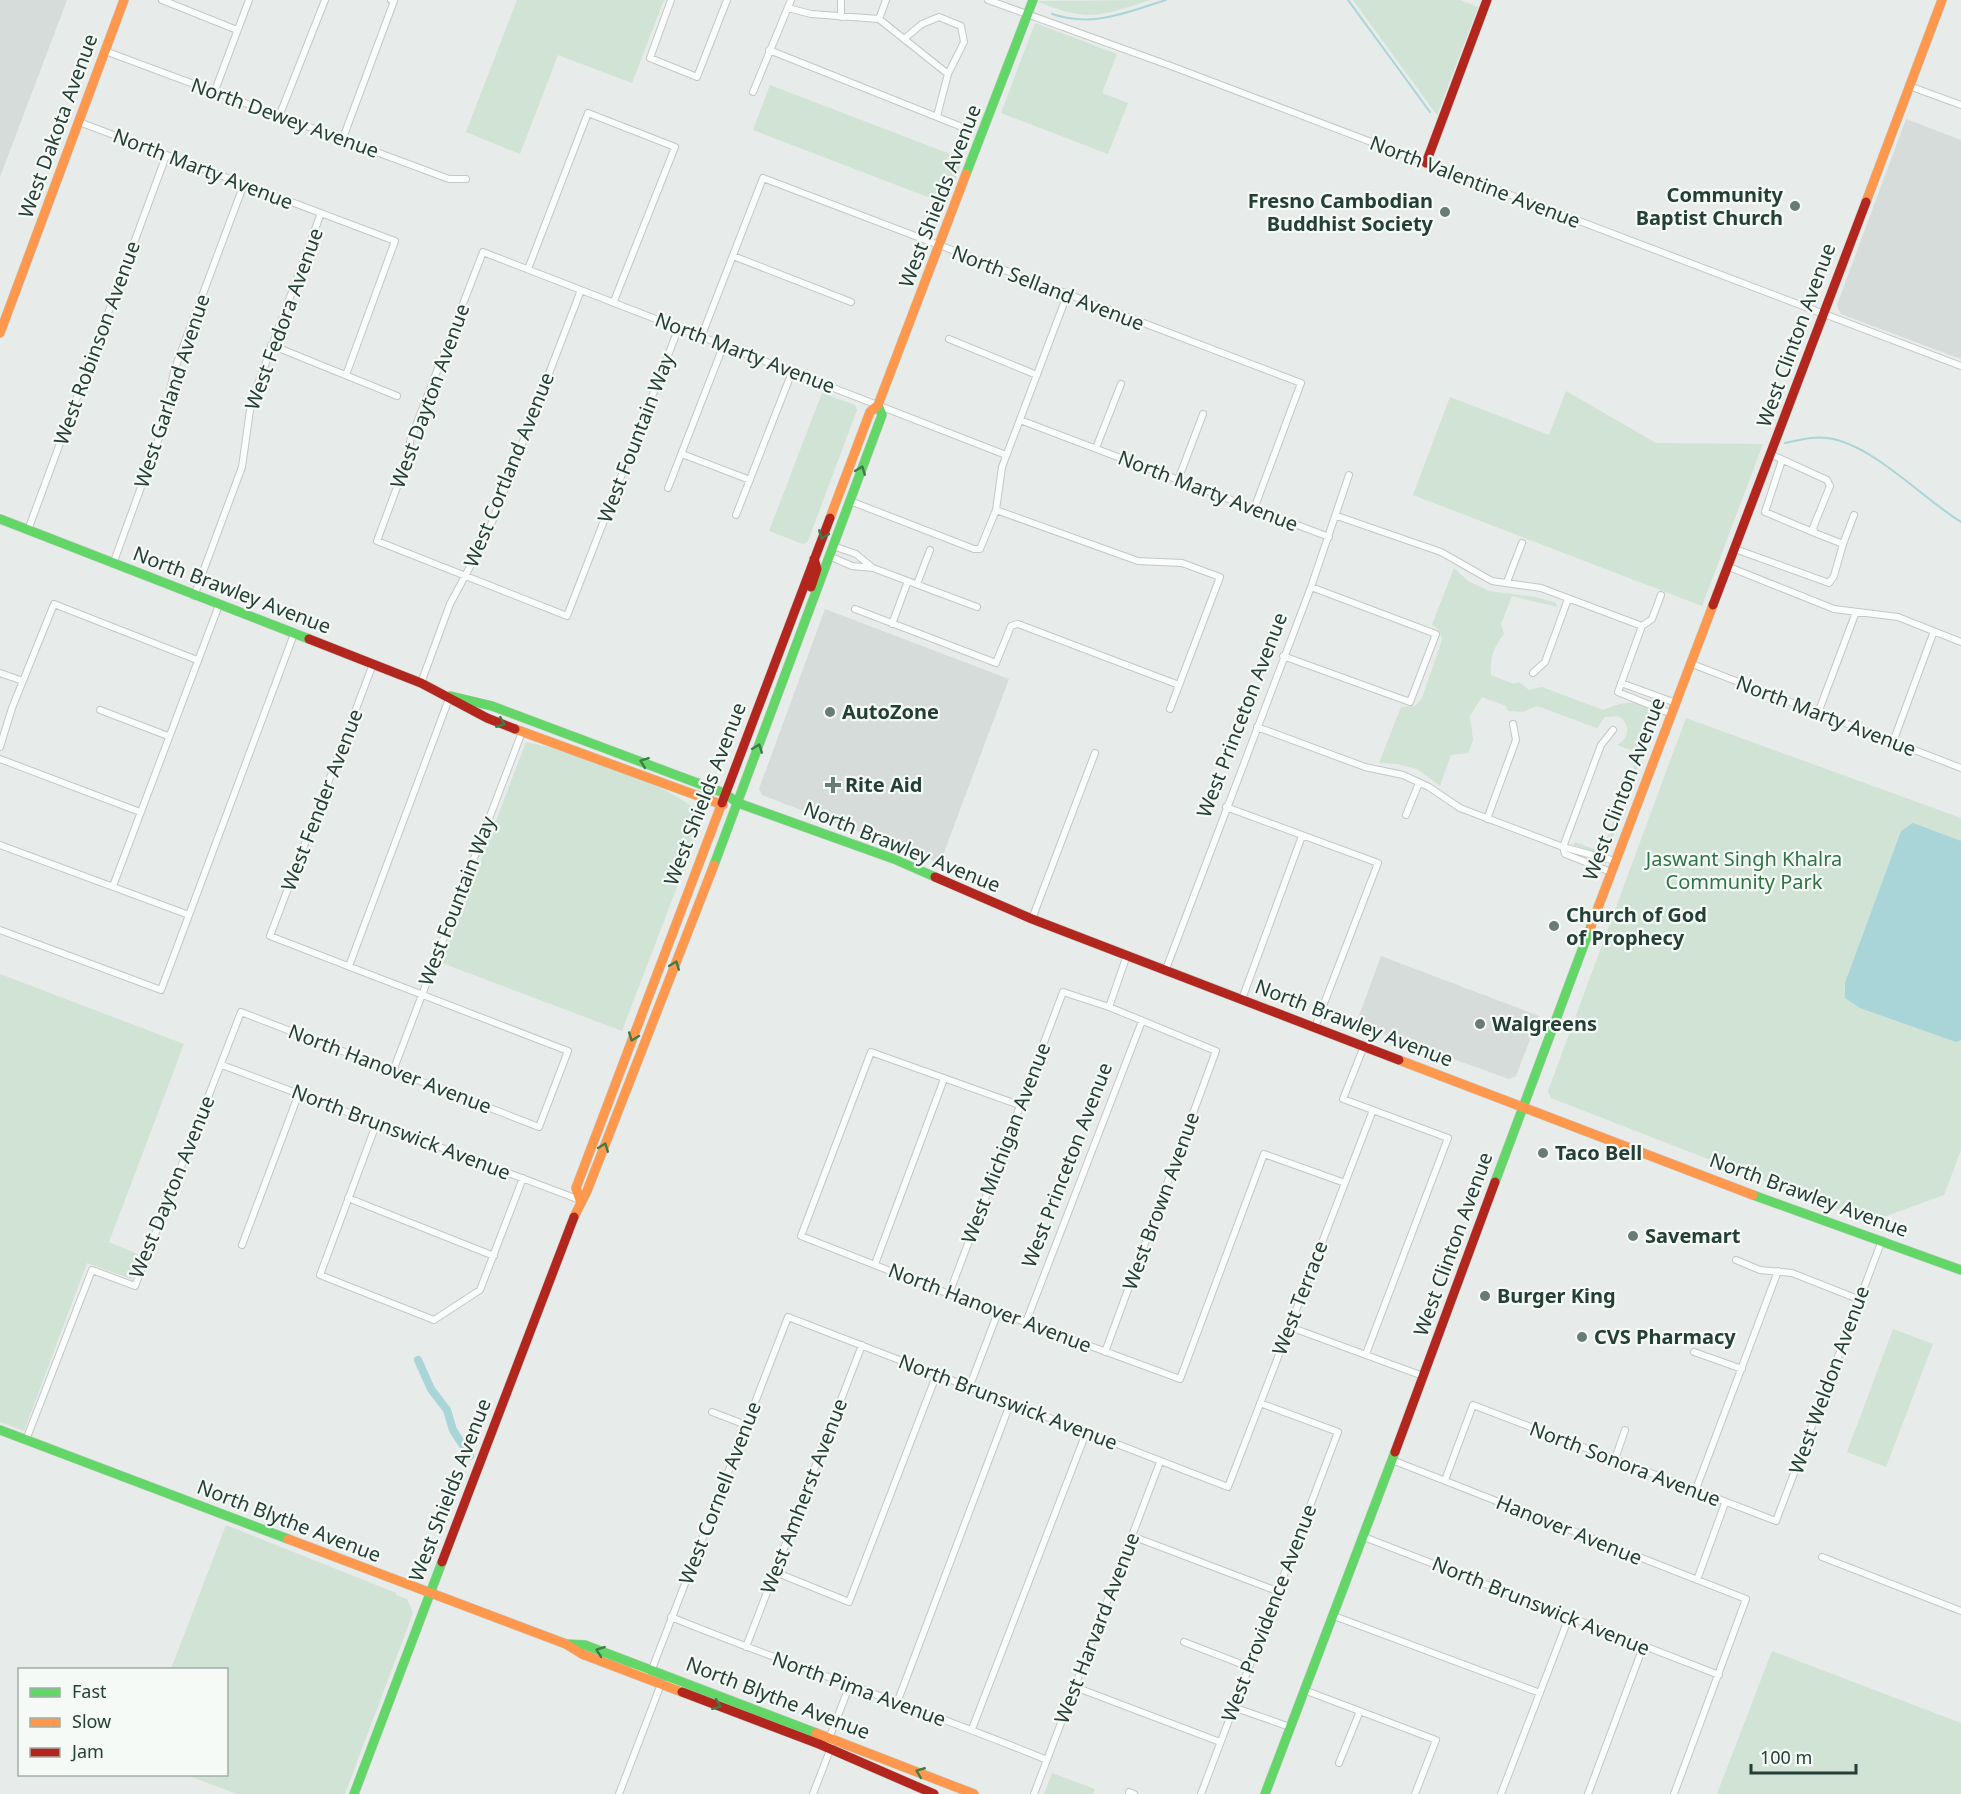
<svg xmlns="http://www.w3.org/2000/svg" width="1961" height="1794" font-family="'Noto Sans',sans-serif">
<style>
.built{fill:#d5dcd9}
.green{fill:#d0e3d5}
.water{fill:#a9d5d8}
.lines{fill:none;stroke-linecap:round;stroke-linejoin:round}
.stream{stroke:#a9d5d8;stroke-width:2}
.canal{stroke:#a9d5d8;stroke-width:8}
.street-casing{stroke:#c4c8c6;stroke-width:8}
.fast-casing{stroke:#c2c9c6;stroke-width:10}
.slow-casing{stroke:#c2c9c6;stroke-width:10}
.jam-casing{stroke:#c2c9c6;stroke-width:10}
.street{stroke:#fbfcfc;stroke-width:6}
.fast{stroke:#63d668;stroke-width:9}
.slow{stroke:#ff974d;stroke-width:9}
.jam{stroke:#b3261e;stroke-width:9}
.oneway{stroke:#3d7b49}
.poi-dot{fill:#687b74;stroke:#f5faf7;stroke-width:2}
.labels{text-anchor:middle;stroke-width:4.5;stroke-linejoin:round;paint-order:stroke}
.street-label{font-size:20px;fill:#243f35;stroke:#f5faf7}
.poi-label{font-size:20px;font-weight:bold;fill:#243f35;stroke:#f5faf7;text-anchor:start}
.park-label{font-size:20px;fill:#307445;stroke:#f5faf7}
</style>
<rect width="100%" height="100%" fill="#e7ebe9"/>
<path class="built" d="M 0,0 L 67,0 L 0,177 Z
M 1906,119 L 1961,140 L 1961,359 L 1841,314 L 1838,309 L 1837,305 Z
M 825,609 L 1009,679 L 940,863 L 762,795 L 759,789 Z
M 1381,956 L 1539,1016 L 1516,1076 L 1509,1079 L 1356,1024 Z"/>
<path class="green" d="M 517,0 L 664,0 L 632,83 L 558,55 L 520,154 L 466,132 Z
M 1150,0 C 1098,17 1088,22 1036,1 Z
M 1353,0 L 1460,0 L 1478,7 L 1437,115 Z
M 1035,23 L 1117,54 L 1102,93 L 1128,103 L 1108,154 L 1001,113 Z
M 770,85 L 963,159 L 946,204 L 753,130 Z
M 1566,391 L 1656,443 L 1763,444 L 1702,606 L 1413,495 L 1450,397 L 1549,435 Z
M 822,393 L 855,405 L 857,410 L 808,541 L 803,544 L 769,531 Z
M 1454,568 L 1468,581 L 1489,591 L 1536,597 L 1556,603 L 1557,607 L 1512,596 L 1501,624 L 1504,634 C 1493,648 1490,657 1491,675 L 1514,684 L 1519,682 L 1529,690 L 1542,687 L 1603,710 C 1619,703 1645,696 1656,714 L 1608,851 L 1602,855 L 1573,845 L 1575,842 L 1602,852 L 1639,753 L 1617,745 C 1630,738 1631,724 1618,716 L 1605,717 L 1597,728 L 1537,706 L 1523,712 L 1508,711 L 1506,706 L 1482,697 L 1470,716 L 1473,740 L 1468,753 L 1451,755 L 1440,786 L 1417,769 L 1397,764 L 1379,763 L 1401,707 L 1415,706 L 1422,698 L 1442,640 L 1440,631 L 1432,625 Z
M 1686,718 L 1961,818 L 1961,1150 L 1944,1195 L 1870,1222 L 1551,1098 L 1548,1091 Z
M 526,742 C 570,751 650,778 687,803 C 692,806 695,813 698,818 L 688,858 L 622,1031 L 442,963 Z
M 0,974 L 184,1044 L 109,1242 L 140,1255 L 131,1279 L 87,1263 L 24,1431 L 0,1422 Z
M 1893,1329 L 1933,1344 L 1886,1467 L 1847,1452 Z
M 226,1525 L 396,1593 L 396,1595 L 407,1599 L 413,1613 L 345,1794 L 237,1794 L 186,1775 L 226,1774 L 226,1670 L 171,1669 Z
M 1772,1651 L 1961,1723 L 1961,1794 L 1717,1794 Z
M 1052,1773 L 1095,1789 L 1093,1794 L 1044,1794 Z"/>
<path class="water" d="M 1913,823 L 1961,841 L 1961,1040 L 1956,1042 L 1860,1008 L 1845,998 L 1845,983 L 1901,831 Z"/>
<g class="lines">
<path class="stream" d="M 1348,0 L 1430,112
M 1052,14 C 1093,28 1127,12 1166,0
M 1785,443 C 1799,440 1812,436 1827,438 C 1871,443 1922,498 1961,522"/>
<path class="canal" d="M 418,1360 L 431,1389 L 447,1410 L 453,1430 L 470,1456"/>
<defs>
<path id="street" d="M 162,0 L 237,30
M 671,0 L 650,58 L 697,77 L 727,0
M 988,0 L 1171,66 L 1961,366
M 788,8 L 811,14 L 879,19 L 948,74
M 841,17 L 841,0
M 879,19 L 886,0
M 904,39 L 922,24 L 939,17 L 961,26 L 964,42 L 948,74 L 937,116
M 769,50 L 962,127
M 105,51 L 449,179 L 466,179
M 1909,86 L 1961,105
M 753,92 L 791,0
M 214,93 L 249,0
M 280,114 L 325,0
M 79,122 L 395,241 L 346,375
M 343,138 L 394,1 L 391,0
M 733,256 L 851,302
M 528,269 L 588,113 L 675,147 L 614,301
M 679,327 L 567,616 L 377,541 L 410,452 L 410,441 L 483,252 L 1006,455
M 702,335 L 763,178 L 1301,383 L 1254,509
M 949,339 L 1037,375
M 271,345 L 397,396
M 1020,420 L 1329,537
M 1096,448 L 1121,384
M 682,454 L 750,480
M 1770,454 L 1827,480 L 1830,486 L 1813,528 L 1815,533 L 1843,544 L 1854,515
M 1782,460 L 1765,512 L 1815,533
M 1178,480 L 1203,414
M 668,488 L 724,344
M 850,501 L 974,549 L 980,549 L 996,510 L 1002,467 L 1067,295
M 996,510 L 1138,561 L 1182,563 L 1220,577 L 1170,709
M 736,515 L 792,372
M 1337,516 L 1441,552 L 1492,581 L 1541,588 L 1642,626
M 28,530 L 166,156
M 1735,549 L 1829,583 L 1834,576 L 1843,544
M 829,556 L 852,566 L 873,568 L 856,554 L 833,546
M 113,564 L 164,424 L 174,371 L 244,184
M 1729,567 L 1834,609 L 1898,617 L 1961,642
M 873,568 L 977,607
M 1507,582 L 1522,543
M 917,584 L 930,550
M 1661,595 L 1652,619 L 1642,626 L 1618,692 L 1672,714
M 194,596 L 242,467 L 251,403 L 321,213
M 855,609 L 996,663 L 1011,626 L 1018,624 L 1179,685
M 892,624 L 908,581
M 1283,656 L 1410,702 L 1436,634 L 1311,587
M 1692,664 L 1961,768
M 0,673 L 23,681
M 1533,673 L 1545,662 L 1568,599
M 421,683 L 450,604 L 487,535 L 581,290
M 1621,683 L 1676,703
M 100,710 L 168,736
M 1818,713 L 1856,612
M 1257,727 L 1365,767 L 1403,775 L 1429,787 L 1460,808 L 1563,847 L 1615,861
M 1893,742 L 1934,631
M 0,747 L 12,708 L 54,604 L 197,660
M 0,759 L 140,812
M 1226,807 L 1378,863 L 1315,1027
M 1406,815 L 1419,783
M 1487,819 L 1516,740 L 1513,724
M 0,845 L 189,915
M 1563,847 L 1601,745 L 1613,730
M 1563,847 L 1565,854 L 1611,872
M 113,886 L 219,605
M 1032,919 L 1095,753
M 0,930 L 161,990 L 294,634
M 349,966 L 450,696
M 1166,969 L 1311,587 L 1349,475
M 1242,999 L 1302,836
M 1109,1007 L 1127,955
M 1364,1046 L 1343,1099 L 1448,1138 L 1366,1354
M 222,1065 L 580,1200
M 393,1071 L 522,732
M 1022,1106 L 871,1052 L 801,1236 L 949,1294 L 1180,1379 L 1264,1154 L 1345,1183
M 377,1122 L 320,1275 L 434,1320 L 480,1290 L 523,1178
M 348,1198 L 494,1256
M 242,1245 L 299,1093
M 1736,1260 L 1760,1270 L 1792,1273 L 1858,1299
M 875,1264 L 944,1079
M 949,1294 L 1063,992 L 1109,1007 L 1216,1051 L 1105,1352
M 1026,1322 L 1142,1021
M 1290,1327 L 1423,1376
M 1694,1352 L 1742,1369
M 969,1388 L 998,1312
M 712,1412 L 746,1425
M 26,1440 L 92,1270 L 135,1286 L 241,1012 L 539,1127 L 568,1051 L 270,936 L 373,664
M 1615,1459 L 1625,1430
M 1392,1460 L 1746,1599 L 1674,1794
M 1445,1480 L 1473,1405 L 1776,1521 L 1882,1240
M 1696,1489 L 1778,1271
M 1132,1536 L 1277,1591
M 1364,1537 L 1719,1675
M 1822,1557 L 1961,1611
M 775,1572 L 849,1602 L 936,1376
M 1697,1580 L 1725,1503
M 1334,1616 L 1540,1693
M 671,1617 C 796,1668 923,1709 1047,1760
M 1184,1642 L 1249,1667
M 746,1647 L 862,1345
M 633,1670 L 644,1672 L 652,1669 L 788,1317 L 1228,1487 L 1373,1110
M 1075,1687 L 1220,1742
M 1304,1690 L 1436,1740 L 1415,1794
M 897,1703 L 1010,1404
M 1233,1707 L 1290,1727
M 972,1729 L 1086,1433
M 1339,1763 L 1360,1711
M 1129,1792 L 1134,1794
M 619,1794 L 661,1684 L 688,1685
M 813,1794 L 830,1750 L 830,1736 L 849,1687
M 1034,1794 L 1160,1462
M 1201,1794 L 1338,1432 L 1260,1403
M 1501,1794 L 1569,1617
M 1588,1794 L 1643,1647"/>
<path id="fast" d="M 966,174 L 1033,0
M 0,519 L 309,639
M 450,696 L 492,706 L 724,793 L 738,803 L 894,859 L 935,877
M 714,865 L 882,415 L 878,405
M 1495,1182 L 1591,926
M 1753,1195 L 1961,1270
M 0,1430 L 288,1539
M 566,1644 L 585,1645 L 816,1733
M 354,1794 L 442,1562
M 1265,1794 L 1395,1452"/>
<path id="slow" d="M 1866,202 L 1942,0
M 0,333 L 124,0
M 830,518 L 870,412 L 878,405 L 966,174
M 515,729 L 723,805
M 1591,926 L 1713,605
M 1399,1060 L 1753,1195
M 580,1200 L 576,1188 L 722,803
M 574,1217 L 587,1191 L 714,865
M 288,1539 L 566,1644 L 582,1654 L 682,1692
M 816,1733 L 974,1794"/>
<path id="jam" d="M 1426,163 L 1487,0
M 811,587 L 817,569 L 814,559
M 1713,605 L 1866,202
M 309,639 L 421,683 L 487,718 L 515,729
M 722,803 L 830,518
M 935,877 L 1032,919 L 1399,1060
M 1395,1452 L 1495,1182
M 442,1562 L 574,1217
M 682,1692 L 819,1744 L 934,1794"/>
</defs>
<use href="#street" class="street-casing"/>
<use href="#fast" class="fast-casing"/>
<use href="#slow" class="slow-casing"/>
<use href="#jam" class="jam-casing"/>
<use href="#street" class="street"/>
<use href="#fast" class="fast"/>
<use href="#slow" class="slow"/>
<use href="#jam" class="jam"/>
</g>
<defs><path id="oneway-chevron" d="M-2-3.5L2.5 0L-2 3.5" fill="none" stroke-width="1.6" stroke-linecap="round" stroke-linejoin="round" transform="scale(1.5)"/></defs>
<g class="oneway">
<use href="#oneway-chevron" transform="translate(861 470) rotate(-69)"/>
<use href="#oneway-chevron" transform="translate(823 535) rotate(111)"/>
<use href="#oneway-chevron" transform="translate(501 723) rotate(22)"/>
<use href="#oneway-chevron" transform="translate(758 748) rotate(-69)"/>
<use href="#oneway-chevron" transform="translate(644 762) rotate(-159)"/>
<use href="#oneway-chevron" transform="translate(675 965) rotate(-69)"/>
<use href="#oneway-chevron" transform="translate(633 1037) rotate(110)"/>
<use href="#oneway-chevron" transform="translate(604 1147) rotate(-69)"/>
<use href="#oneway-chevron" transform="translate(600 1651) rotate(-160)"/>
<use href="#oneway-chevron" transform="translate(717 1705) rotate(21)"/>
<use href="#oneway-chevron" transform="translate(920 1772) rotate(-158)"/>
</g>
<g class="poi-dot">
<circle cx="1795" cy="206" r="6"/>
<circle cx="1445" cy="212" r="6"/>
<circle cx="830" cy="712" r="6"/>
<path d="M830 776h6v6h6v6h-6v6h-6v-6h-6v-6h6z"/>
<circle cx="1554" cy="926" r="6"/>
<circle cx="1480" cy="1024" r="6"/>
<circle cx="1543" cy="1153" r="6"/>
<circle cx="1633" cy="1236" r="6"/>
<circle cx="1485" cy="1296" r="6"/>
<circle cx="1582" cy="1337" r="6"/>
</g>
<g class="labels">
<g class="street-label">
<text transform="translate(285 118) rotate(20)" y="7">North Dewey Avenue</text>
<text transform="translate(58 126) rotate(-70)" y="7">West Dakota Avenue</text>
<text transform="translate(203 169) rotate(21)" y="7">North Marty Avenue</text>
<text transform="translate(1475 182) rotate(21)" y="7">North Valentine Avenue</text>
<text transform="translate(940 196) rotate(-69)" y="7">West Shields Avenue</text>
<text transform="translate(1048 288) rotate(21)" y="7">North Selland Avenue</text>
<text transform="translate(284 319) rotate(-70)" y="7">West Fedora Avenue</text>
<text transform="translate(1796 335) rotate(-70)" y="7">West Clinton Avenue</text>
<text transform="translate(97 343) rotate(-70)" y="7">West Robinson Avenue</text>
<text transform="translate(745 353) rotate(21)" y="7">North Marty Avenue</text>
<text transform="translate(172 391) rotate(-72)" y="7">West Garland Avenue</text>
<text transform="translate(430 396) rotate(-70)" y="7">West Dayton Avenue</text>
<text transform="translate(636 438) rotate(-69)" y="7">West Fountain Way</text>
<text transform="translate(509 470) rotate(-68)" y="7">West Cortland Avenue</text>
<text transform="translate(1208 491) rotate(21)" y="7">North Marty Avenue</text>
<text transform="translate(232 590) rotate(21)" y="7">North Brawley Avenue</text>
<text transform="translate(1242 715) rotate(-69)" y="7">West Princeton Avenue</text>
<text transform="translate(1826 716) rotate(21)" y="7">North Marty Avenue</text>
<text transform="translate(1624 789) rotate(-69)" y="7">West Clinton Avenue</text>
<text transform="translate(705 794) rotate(-69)" y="7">West Shields Avenue</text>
<text transform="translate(322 800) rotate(-69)" y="7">West Fender Avenue</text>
<text transform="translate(902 847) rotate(22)" y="7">North Brawley Avenue</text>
<text transform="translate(457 901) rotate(-69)" y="7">West Fountain Way</text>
<text transform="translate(1354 1023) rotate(21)" y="7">North Brawley Avenue</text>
<text transform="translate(390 1069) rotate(21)" y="7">North Hanover Avenue</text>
<text transform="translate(401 1132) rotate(21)" y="7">North Brunswick Avenue</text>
<text transform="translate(1006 1143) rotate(-69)" y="7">West Michigan Avenue</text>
<text transform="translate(1067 1165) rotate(-69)" y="7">West Princeton Avenue</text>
<text transform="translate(172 1187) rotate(-68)" y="7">West Dayton Avenue</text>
<text transform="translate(1809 1195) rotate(20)" y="7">North Brawley Avenue</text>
<text transform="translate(1161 1201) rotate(-70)" y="7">West Brown Avenue</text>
<text transform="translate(1453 1244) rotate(-70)" y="7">West Clinton Avenue</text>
<text transform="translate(1300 1298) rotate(-69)" y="7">West Terrace</text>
<text transform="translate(990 1308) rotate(21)" y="7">North Hanover Avenue</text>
<text transform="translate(1829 1380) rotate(-70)" y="7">West Weldon Avenue</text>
<text transform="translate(1008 1402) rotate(21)" y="7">North Brunswick Avenue</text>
<text transform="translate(1625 1464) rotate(21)" y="7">North Sonora Avenue</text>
<text transform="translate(450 1490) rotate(-69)" y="7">West Shields Avenue</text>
<text transform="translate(720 1493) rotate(-69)" y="7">West Cornell Avenue</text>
<text transform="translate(804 1496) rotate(-69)" y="7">West Amherst Avenue</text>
<text transform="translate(289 1521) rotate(21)" y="7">North Blythe Avenue</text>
<text transform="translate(1569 1530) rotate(22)" y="7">Hanover Avenue</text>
<text transform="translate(1541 1606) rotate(22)" y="7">North Brunswick Avenue</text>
<text transform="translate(1269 1613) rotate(-69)" y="7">West Providence Avenue</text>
<text transform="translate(1097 1628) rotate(-69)" y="7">West Harvard Avenue</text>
<text transform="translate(859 1689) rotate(20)" y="7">North Pima Avenue</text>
<text transform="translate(778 1698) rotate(21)" y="7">North Blythe Avenue</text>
</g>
<g class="poi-label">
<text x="1783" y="202" text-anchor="end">Community<tspan x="1783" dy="23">Baptist Church</tspan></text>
<text x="1433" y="208" text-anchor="end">Fresno Cambodian<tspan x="1433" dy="23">Buddhist Society</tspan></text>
<text x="842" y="719">AutoZone</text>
<text x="845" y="792">Rite Aid</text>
<text x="1566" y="922">Church of God<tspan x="1566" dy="23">of Prophecy</tspan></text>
<text x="1492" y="1031">Walgreens</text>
<text x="1555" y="1160">Taco Bell</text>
<text x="1645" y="1243">Savemart</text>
<text x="1497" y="1303">Burger King</text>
<text x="1594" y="1344">CVS Pharmacy</text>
</g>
<g class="park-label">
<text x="1744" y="866">Jaswant Singh Khalra<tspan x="1744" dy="23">Community Park</tspan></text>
</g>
</g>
<rect x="18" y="1668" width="210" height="108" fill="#f5faf7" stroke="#a1afa9" stroke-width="1.5"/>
<rect x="30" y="1688" width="30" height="9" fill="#63d668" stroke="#a1afa9" stroke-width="1.5"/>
<text x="72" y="1698" font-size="18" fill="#243f35">Fast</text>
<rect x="30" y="1718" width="30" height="9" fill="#ff974d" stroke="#a1afa9" stroke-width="1.5"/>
<text x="72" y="1728" font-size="18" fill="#243f35">Slow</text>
<rect x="30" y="1748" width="30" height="9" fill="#b3261e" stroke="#a1afa9" stroke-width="1.5"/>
<text x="72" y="1758" font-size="18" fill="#243f35">Jam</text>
<path d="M1751 1764v9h105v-9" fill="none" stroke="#243f35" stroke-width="3"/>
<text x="1760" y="1764" font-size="18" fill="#243f35" stroke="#f5faf7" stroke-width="4.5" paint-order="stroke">100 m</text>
</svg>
